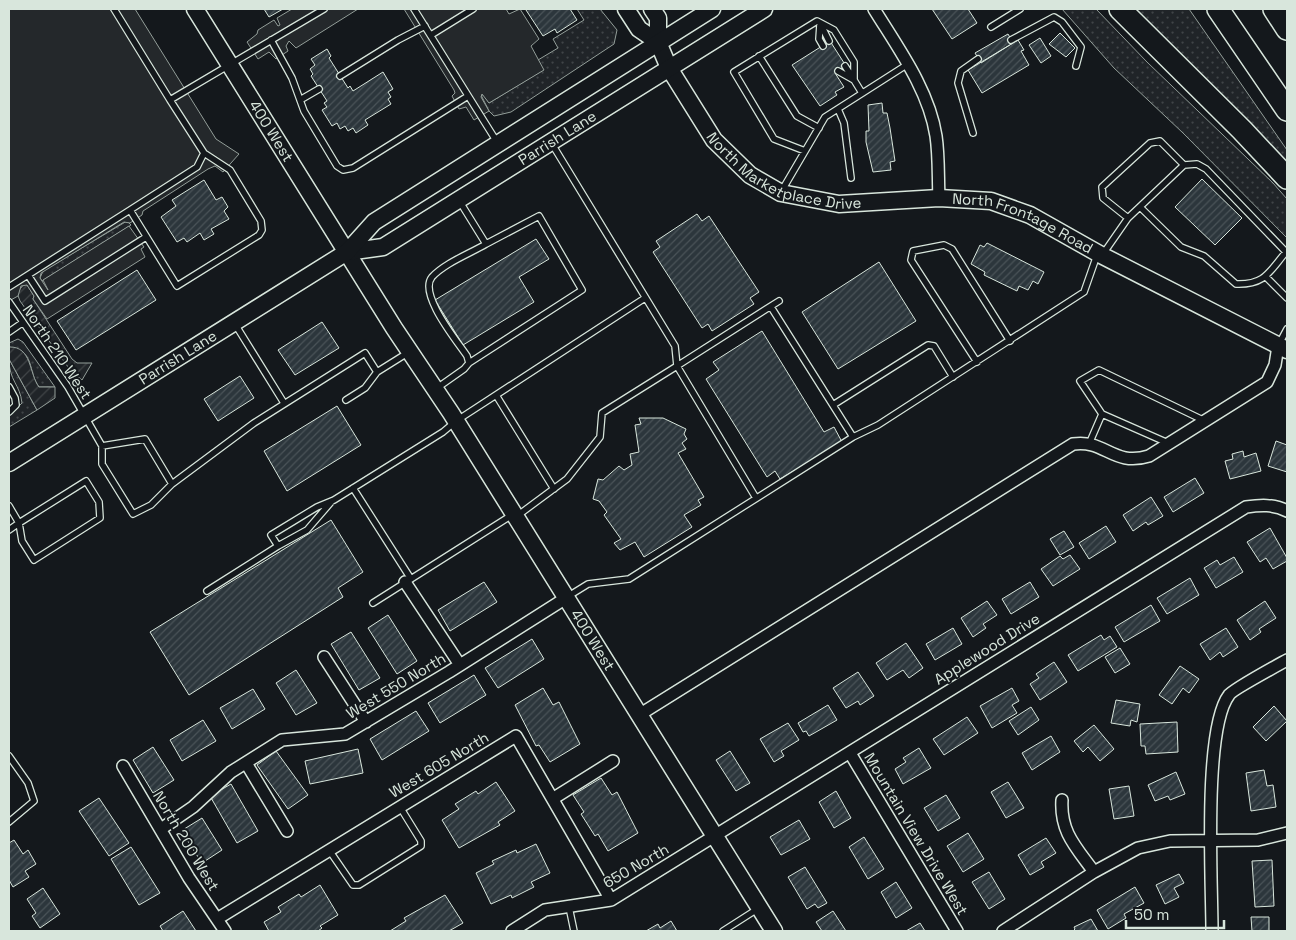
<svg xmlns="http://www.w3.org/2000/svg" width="1296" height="940" font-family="'Space Grotesk',sans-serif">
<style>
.grass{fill:url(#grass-dots);stroke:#939e99}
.garden{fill:url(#garden-furrows);stroke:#939e99}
.parking{fill:#24282b;stroke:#939e99}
.building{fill:url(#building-hatch);stroke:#d8e6dc}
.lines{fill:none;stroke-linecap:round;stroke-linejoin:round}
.lane-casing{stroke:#d8e6dc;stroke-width:8}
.street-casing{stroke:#d8e6dc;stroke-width:14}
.secondary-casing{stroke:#d8e6dc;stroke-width:19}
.highway-casing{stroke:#d8e6dc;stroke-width:24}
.lane{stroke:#14181c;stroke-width:5.5}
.street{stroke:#14181c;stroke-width:11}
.secondary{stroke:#14181c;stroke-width:16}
.highway{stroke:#14181c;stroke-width:21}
.labels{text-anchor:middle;stroke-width:4;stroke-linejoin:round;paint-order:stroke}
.street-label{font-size:15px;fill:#d8e6dc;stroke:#14181c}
</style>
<defs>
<pattern id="grass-dots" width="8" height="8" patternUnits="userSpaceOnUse" patternTransform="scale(1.25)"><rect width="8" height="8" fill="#202428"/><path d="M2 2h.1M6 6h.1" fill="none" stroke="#404447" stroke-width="1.8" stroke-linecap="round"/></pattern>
<pattern id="garden-furrows" width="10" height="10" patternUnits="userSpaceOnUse" patternTransform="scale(1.25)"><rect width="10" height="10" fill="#202428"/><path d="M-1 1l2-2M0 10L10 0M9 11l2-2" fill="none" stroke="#404447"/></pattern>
<pattern id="building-hatch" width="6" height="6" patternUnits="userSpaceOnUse" patternTransform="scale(1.25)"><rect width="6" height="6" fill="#2c363c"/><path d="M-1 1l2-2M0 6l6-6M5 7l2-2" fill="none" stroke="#4a5358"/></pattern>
</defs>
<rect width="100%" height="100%" fill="#14181c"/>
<path class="grass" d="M 577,9 L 600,9 L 617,30 L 614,44 L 511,112 L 494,116 L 489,111 L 481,95 L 484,95 L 489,103 L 543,70 L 538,60 L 558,48 L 553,39 L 584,20 Z
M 1062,9 L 1096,9 L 1147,62 L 1273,183 L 1287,199 L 1287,238 L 1183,133 L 1114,68 Z
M 1129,9 L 1189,9 L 1287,150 L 1287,164 Z
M 127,221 L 131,225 L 42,281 L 40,278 L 43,271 Z
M 18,339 L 23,342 L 55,387 L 39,387 C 27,371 36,351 9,347 L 9,343 Z
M 9,359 L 37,410 L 9,427 L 9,416 L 22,403 C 20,384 9,381 9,359 Z"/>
<path class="garden" d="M 24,284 L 27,285 L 34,296 L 33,299 L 72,359 L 77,363 L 92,363 L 82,380 L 71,371 L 20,301 L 17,293 Z
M 9,347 C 32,346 29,374 39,387 L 55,387 L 55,398 L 37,410 L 9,359 Z"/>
<path class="parking" d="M 9,9 L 135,9 L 216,139 L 239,154 L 223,172 L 215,166 L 208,169 L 143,211 L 142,215 L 130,223 L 124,222 L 41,273 L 40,278 L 48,290 L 43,280 L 129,226 L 144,247 L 141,249 L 145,257 L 47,319 L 33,299 L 34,296 L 27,285 L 21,286 L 18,296 L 9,301 Z
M 292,9 L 358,9 L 296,48 L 289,41 L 286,46 L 288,51 L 276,59 L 269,52 L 258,59 L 247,42 L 257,34 L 258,30 L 274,20 L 278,26 L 280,25 L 277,18 Z
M 404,9 L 506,9 L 509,14 L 520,9 L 539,39 L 531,46 L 544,70 L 489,103 L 482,94 L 481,97 L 489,111 L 474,120 L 466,107 L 459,109 L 452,96 L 455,93 L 454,90 Z"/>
<path class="building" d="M 264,9 L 283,9 L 269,17 Z
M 529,9 L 570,9 L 577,20 L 557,33 L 555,29 L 543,36 L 526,10 Z
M 932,9 L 968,9 L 977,23 L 952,39 Z
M 1060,33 L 1075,48 L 1066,57 L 1049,44 Z
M 1008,34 L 1013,43 L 981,63 L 975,53 Z
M 1040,38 L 1051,56 L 1041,63 L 1029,45 Z
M 1018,40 L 1024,50 L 1021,51 L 1029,65 L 982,93 L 968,70 Z
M 830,41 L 846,66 L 835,73 L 844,87 L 835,92 L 837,95 L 820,106 L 792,65 Z
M 327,49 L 331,56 L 329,58 L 348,88 L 350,86 L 353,91 L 383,72 L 393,89 L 388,92 L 391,97 L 388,99 L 391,104 L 365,120 L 368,125 L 356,133 L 353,128 L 348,131 L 345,126 L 340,129 L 337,123 L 332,126 L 322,110 L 327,107 L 324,103 L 327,101 L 311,76 L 313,74 L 310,69 L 315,65 L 311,59 Z
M 882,103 L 883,113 L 887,113 L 890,128 L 895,161 L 890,162 L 891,170 L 873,172 L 866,142 L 866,131 L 869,131 L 868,105 Z
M 1202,179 L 1242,218 L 1215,245 L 1175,207 Z
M 204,180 L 216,200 L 222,197 L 228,207 L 224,211 L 229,219 L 211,229 L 214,234 L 204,240 L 200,233 L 187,242 L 184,238 L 177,242 L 161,217 L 176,206 L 172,200 Z
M 697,214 L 702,221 L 709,216 L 759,292 L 750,298 L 754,304 L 712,331 L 708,324 L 702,328 L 653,252 L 660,247 L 656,241 Z
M 536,239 L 549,259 L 519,277 L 534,302 L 463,345 L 435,300 Z
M 987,243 L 1044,272 L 1038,284 L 1033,281 L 1028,290 L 1019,286 L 1017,291 L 984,275 L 985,272 L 971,264 L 980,245 L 984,247 Z
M 879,262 L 916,321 L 838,369 L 802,312 Z
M 137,270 L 156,300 L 76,350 L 57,321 Z
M 322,322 L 339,348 L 295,375 L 278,350 Z
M 762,331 L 824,432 L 834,427 L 842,442 L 780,479 L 775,471 L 767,477 L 706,379 L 719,370 L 713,362 Z
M 240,376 L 254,398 L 218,421 L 204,399 Z
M 337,406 L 361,445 L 287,491 L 264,451 Z
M 639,418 L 663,418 L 686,429 L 684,434 L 687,439 L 682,443 L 686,449 L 678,453 L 704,497 L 698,500 L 701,505 L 684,515 L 692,527 L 644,557 L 635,542 L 620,550 L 614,543 L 621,539 L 604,515 L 607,512 L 599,501 L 593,499 L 598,479 L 603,480 L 619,466 L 624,470 L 632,465 L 630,454 L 639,452 L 635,425 L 641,424 Z
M 1276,441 L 1287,445 L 1287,472 L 1268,466 Z
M 1243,451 L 1244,457 L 1256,453 L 1261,471 L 1230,479 L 1225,461 L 1233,459 L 1232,454 Z
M 1195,478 L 1204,493 L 1173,512 L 1164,497 Z
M 1151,497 L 1163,516 L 1148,525 L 1146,522 L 1133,531 L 1123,515 Z
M 331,520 L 363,572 L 338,588 L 343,597 L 189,695 L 150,632 Z
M 1106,526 L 1116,542 L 1089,559 L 1079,543 Z
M 1270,528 L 1287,558 L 1287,561 L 1273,569 L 1266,558 L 1260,562 L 1247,542 Z
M 1064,531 L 1074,547 L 1060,555 L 1050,539 Z
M 1070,555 L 1080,569 L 1053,586 L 1041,569 L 1060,556 L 1063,559 Z
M 1234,557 L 1243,572 L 1216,588 L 1204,568 L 1217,560 L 1220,565 Z
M 1190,578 L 1199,595 L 1167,614 L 1157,598 Z
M 484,582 L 497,602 L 450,631 L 438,610 Z
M 1030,582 L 1039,597 L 1011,614 L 1002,599 Z
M 987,601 L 997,615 L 983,624 L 986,628 L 973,637 L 961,618 Z
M 1265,601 L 1276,618 L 1259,629 L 1261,632 L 1250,640 L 1237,620 Z
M 1151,605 L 1160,621 L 1124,642 L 1115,627 Z
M 388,615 L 417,661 L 397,674 L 368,628 Z
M 953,628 L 962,644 L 935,660 L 926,644 Z
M 1226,628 L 1238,647 L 1223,657 L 1220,652 L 1210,660 L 1200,644 Z
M 351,632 L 380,678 L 359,690 L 331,644 Z
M 1101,635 L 1104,640 L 1110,636 L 1117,647 L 1078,671 L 1068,655 Z
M 532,639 L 544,659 L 498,688 L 485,668 Z
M 906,643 L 923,668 L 909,678 L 903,670 L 887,680 L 876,663 Z
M 1120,648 L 1130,664 L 1115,673 L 1105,657 Z
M 1054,662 L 1067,682 L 1040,700 L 1030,684 L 1039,678 L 1036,674 Z
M 1180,666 L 1199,679 L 1189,693 L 1183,688 L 1172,704 L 1159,695 Z
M 296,670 L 317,703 L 296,715 L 276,683 Z
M 858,672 L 874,696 L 860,705 L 858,701 L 846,708 L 833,688 Z
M 474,675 L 486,695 L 440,723 L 428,703 Z
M 543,688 L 553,705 L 559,702 L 580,744 L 550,762 L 539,745 L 536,746 L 515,705 Z
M 1012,688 L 1019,701 L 1012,705 L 1017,713 L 992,728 L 980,706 Z
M 253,689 L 265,709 L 232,729 L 220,708 Z
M 1116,700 L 1140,704 L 1137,722 L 1131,720 L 1130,726 L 1111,723 Z
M 828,705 L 837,720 L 809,736 L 806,731 L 803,732 L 798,723 Z
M 1274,706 L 1287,721 L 1266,741 L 1253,727 Z
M 1031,707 L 1039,720 L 1018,735 L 1009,721 Z
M 416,711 L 429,731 L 382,760 L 370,739 Z
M 967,717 L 978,733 L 944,755 L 933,739 Z
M 203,720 L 216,741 L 182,761 L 170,740 Z
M 1177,722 L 1178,752 L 1146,754 L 1145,746 L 1141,746 L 1140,724 Z
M 788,723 L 799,740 L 781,751 L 784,756 L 774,762 L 760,739 Z
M 1094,725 L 1114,749 L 1100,761 L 1088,747 L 1083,752 L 1074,741 Z
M 1051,736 L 1060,752 L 1032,770 L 1022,753 Z
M 153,747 L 174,780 L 153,793 L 133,760 Z
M 919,748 L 931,768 L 903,784 L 895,769 L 906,762 L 903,758 Z
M 358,749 L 363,773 L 310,784 L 305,761 Z
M 276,751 L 308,795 L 288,809 L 257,765 Z
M 730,751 L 750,783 L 736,791 L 716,760 Z
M 1264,770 L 1267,786 L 1273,785 L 1276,807 L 1251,811 L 1246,773 Z
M 1176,772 L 1185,794 L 1170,800 L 1168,796 L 1155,801 L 1148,785 Z
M 601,778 L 612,795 L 617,792 L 638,833 L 608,851 L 598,834 L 595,836 L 581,814 L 584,812 L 573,795 Z
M 496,782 L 515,811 L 498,822 L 500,825 L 459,848 L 442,820 L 459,809 L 455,804 L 476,791 L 478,794 Z
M 1008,782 L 1024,808 L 1006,818 L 991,792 Z
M 231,784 L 258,831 L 237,843 L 210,796 Z
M 1129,786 L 1134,816 L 1114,819 L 1109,789 Z
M 836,791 L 851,818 L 834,828 L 819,802 Z
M 946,795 L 960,818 L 938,831 L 924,808 Z
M 99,798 L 129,843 L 109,856 L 79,811 Z
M 202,818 L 222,850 L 202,863 L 181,831 Z
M 799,820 L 810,839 L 781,855 L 770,837 Z
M 968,833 L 984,859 L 963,872 L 947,846 Z
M 864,837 L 884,869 L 868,879 L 849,847 Z
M 1046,838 L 1056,853 L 1041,862 L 1044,867 L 1030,875 L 1018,855 Z
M 14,840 L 23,854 L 28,850 L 36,864 L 25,871 L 29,877 L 13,887 L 9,880 L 9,843 Z
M 536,844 L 550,873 L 531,882 L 534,887 L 512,898 L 511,895 L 491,904 L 476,873 L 494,864 L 492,861 L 516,850 L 517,853 Z
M 131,847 L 160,893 L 139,905 L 111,859 Z
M 1272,860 L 1274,906 L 1255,907 L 1252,861 Z
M 805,867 L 827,903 L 818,908 L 815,904 L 807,909 L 788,877 Z
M 989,872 L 1005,899 L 989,909 L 972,882 Z
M 1179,874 L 1184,883 L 1174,888 L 1179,897 L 1165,904 L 1156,885 Z
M 896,882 L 912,908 L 896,918 L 881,892 Z
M 320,885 L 338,915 L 320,926 L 322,928 L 318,931 L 269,931 L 264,922 L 281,912 L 278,907 L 299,894 L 301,897 Z
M 1135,887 L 1144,903 L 1124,914 L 1126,918 L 1108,929 L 1097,910 Z
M 43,888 L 60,914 L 40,928 L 32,916 L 36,913 L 27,899 Z
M 445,895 L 463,923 L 449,931 L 390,931 L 406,921 L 404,918 Z
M 183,911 L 196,931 L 163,931 L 160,926 Z
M 833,911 L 846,931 L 822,931 L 816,922 Z
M 1251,917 L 1269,917 L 1269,931 L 1252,931 Z
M 1091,919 L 1098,931 L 1073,931 L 1075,929 L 1074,927 Z
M 671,921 L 677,931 L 646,931 L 658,924 L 660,928 Z
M 920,923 L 925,931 L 906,931 Z"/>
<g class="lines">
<defs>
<path id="lane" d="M 114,9 L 170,100
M 414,9 L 497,142
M 820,24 L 819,39 L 823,46
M 821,25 L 829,41
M 991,27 L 1020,9
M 431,35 L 473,9
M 271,40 L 292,78 L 304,111 L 337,166 L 343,170 L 353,168 L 468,96
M 1011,40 L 1054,17 L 1062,22 L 1081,47 L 1076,66
M 759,56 L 797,116 L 819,128
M 845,66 L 854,80
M 838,71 L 854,80
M 340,76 L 398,40 L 425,26
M 300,100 L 319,89
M 838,109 L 844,123 L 851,178
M 973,133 L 958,83 L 961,71 L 978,59
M 552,144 L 675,346 L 677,366 L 779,301
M 805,151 L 774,139 L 734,72 L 817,21 L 834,30 L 854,62 L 854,80 L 862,93
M 1184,165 L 1197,164 L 1206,169 L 1287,253
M 781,192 L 825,117 L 908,64
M 1140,207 L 1181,247 L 1204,256 L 1236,284 C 1265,285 1269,272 1286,252
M 130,210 L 197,167 L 204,153
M 1103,254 L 1128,218 L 1184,165 L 1160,141 L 1150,143 L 1102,187 L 1103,198 L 1128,218
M 28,275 L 45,301 L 146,237
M 1266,277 L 1287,298
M 9,287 L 130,210 L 177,286 L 259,235 L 262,230 L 261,221 L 230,170 L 204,153 L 170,100 L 324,9
M 9,302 L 68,387 L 102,446 L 145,439 L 172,484 L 254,423 L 365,353 L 377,372
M 771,307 L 853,437
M 235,324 L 284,403
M 9,332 L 22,323
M 1279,344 L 1287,329
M 977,362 L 911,260 L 913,251 L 944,245 L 952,249 L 1010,341
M 469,363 L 582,290 L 539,216 L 486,244
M 9,387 L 15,398 L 16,405 L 9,412
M 437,388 L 464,369 L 469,363 L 467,356 C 457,341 418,294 432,277 C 445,263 469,254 486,244 L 460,202
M 496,395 L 554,489
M 346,400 L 365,388 L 377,372 L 409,352
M 833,405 L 928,345 L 934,346 L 953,377
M 1168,443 L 1102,414 L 1080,381 L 1099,370 L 1205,421
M 1089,444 L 1102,414
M 102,446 L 102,464 L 133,514 L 151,505 L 172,484
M 353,488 L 411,579
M 9,506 L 19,523 L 22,541 L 34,560 L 100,518 L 99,502 L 86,481 L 19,523 L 9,530
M 517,516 L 567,479 L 600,437 L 602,413 L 677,366 L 756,498
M 278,546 L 307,530 L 332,501
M 207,591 L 278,546 L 271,535 L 317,507 L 334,500 L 443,432 L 456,421 L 645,298
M 567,597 L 588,584 L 629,579 L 853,437 L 878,425 L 1084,292 L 1097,255
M 373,603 L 512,515
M 9,756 L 28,783 L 34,801 L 9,822
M 329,850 L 353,885 L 359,885 L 421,846 L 421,841 L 400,807
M 569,907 L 574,931
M 723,931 L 759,908"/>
<path id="street" d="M 874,9 C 898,48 929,90 936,136 C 939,156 938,178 939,198
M 405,582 L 460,665
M 324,657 L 366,722
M 639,715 L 1073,444 C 1105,439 1113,467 1149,456 L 1267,382 L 1275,365 L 1278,346
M 850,753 L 957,931
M 246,763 L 287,831
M 123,766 L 189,878 L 225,931
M 554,798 L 613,761
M 1062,800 C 1060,832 1076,847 1094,872
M 161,829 L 193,807 L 231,772 L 282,740 L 345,734 L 449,672 L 566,598
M 217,919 L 516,736 L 611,900
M 512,931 L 545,910 L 611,900 L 1246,507 C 1260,505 1274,504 1287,511
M 1003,931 L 1094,872 L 1138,848 L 1170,841 L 1258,840 L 1287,833
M 1212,931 C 1212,883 1203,729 1229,695 C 1232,690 1278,665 1287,660"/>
<g id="secondary">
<path id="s1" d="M 195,9 L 394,328 L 451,413 L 774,931"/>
<path d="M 626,9 L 639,29 L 658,42"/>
<path id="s2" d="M 652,9 L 658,18 L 658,42 L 669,68 L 714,140 L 750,175 L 781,193 L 839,204 L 939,198 L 991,201 L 1030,215 L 1101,255 L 1287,350"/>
<path id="s3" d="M 347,252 L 383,247 L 764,9"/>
<path id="s4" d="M 9,463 L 347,252 L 374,222 L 712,9"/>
</g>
<path id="highway" d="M 1120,9 L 1242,130 L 1287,178
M 1218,9 L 1287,110
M 1274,9 L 1287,29"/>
</defs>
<use href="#lane" class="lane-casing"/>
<use href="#street" class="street-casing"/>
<use href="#secondary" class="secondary-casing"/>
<use href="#highway" class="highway-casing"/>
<use href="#lane" class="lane"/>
<use href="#street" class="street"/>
<use href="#secondary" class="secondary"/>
<use href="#highway" class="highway"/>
</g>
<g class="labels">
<g class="street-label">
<text dy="5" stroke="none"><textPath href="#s1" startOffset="144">400 West</textPath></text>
<text dy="5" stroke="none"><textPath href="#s3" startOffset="242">Parrish Lane</textPath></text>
<text dy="5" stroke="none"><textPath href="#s2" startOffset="228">North Marketplace Drive</textPath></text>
<text dy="5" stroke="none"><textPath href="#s2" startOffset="482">North Frontage Road</textPath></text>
<text transform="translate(57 352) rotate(56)" y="5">North 210 West</text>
<text dy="5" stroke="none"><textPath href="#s4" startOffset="199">Parrish Lane</textPath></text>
<text dy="5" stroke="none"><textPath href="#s1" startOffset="746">400 West</textPath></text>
<text transform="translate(987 649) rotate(-32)" y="5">Applewood Drive</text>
<text transform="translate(396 686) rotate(-31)" y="5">West 550 North</text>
<text transform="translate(439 765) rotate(-31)" y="5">West 605 North</text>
<text transform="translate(916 834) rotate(59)" y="5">Mountain View Drive West</text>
<text transform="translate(186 841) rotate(59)" y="5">North 200 West</text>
<text transform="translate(636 866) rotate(-30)" y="5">650 North</text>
</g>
</g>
<rect width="1296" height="940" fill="none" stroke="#d8e6dc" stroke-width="20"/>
<path d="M1126 920v8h98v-8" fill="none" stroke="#d8e6dc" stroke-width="2.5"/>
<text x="1134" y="920" font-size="15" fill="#d8e6dc" stroke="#14181c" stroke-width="4" paint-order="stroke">50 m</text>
</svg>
